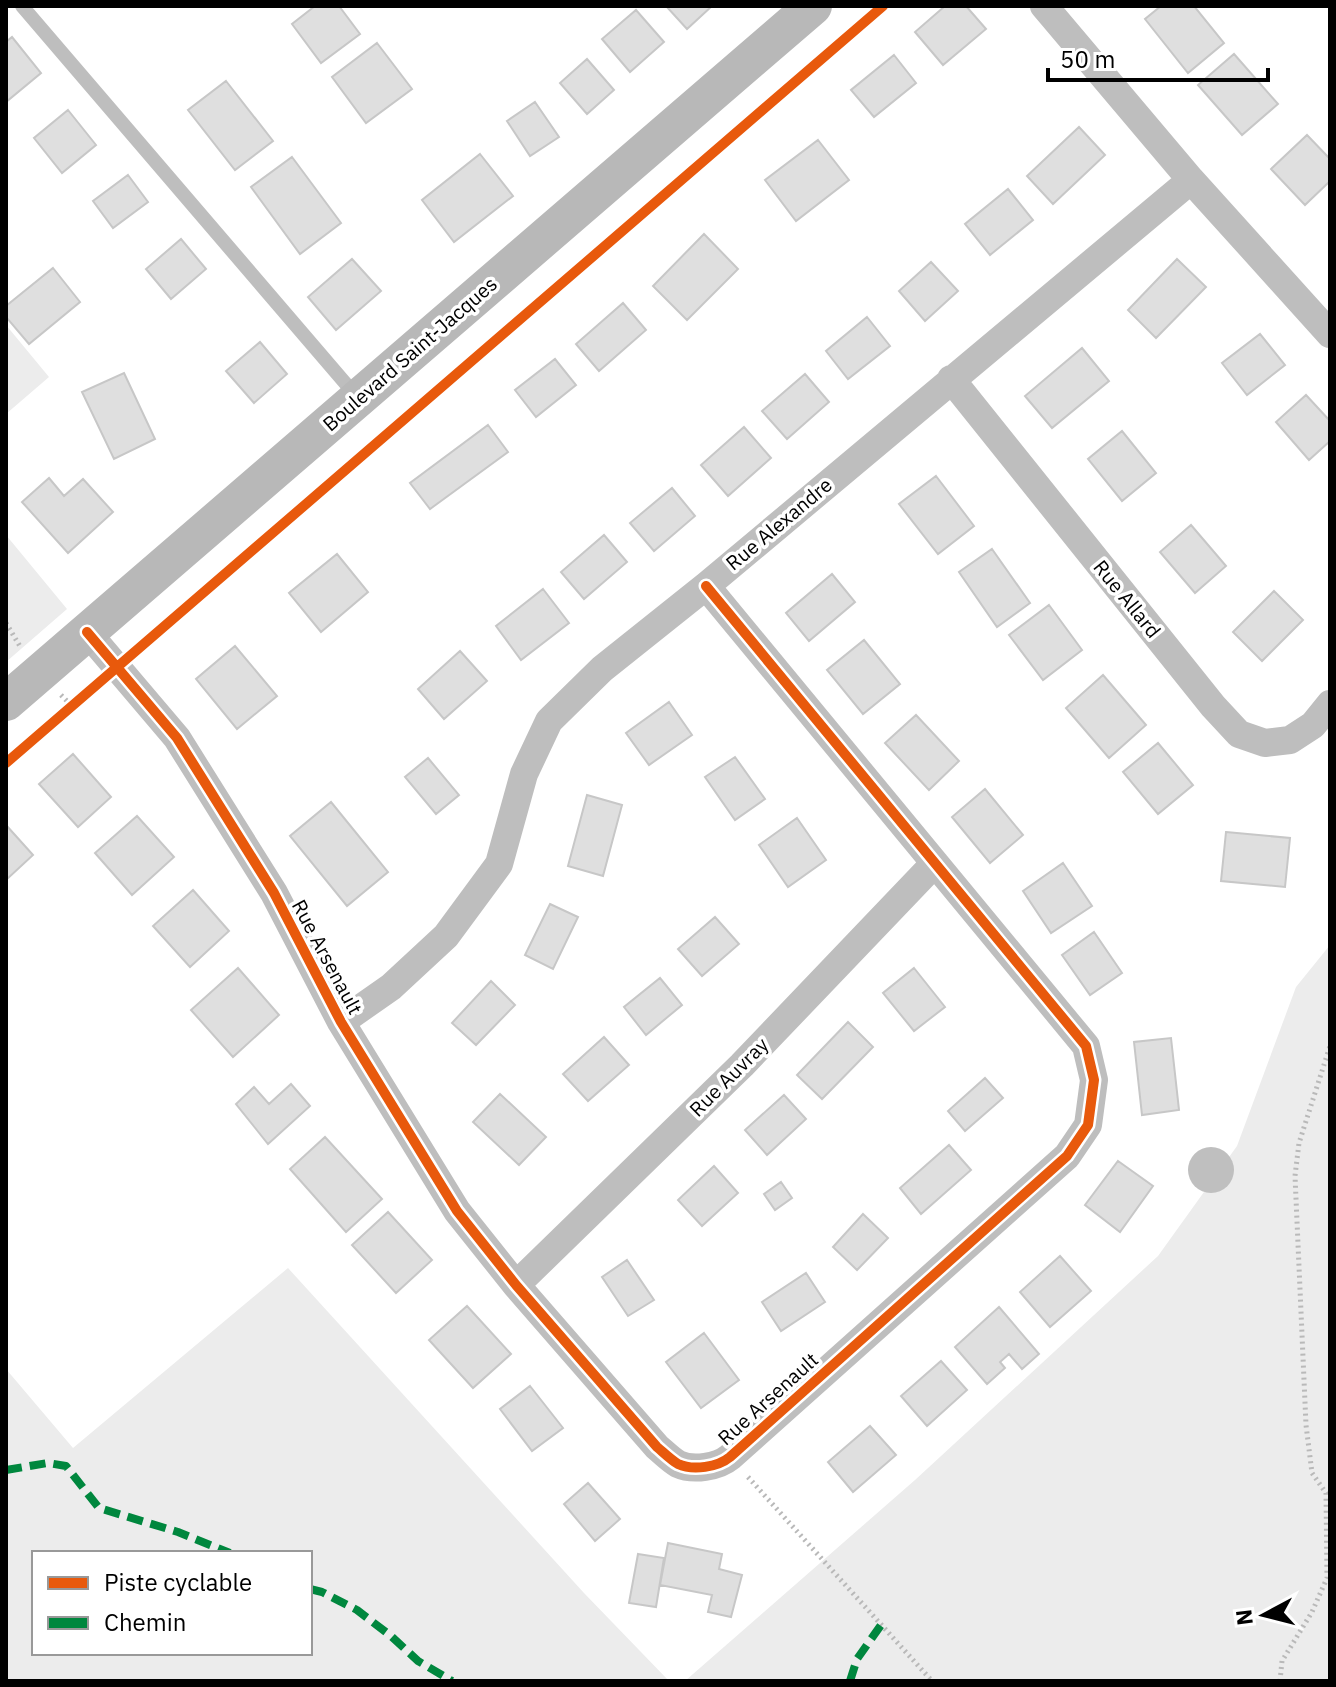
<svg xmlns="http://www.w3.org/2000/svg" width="1336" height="1687" font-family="'IBM Plex Sans',sans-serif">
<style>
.green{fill:#ececec;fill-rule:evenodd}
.water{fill:#bfbfbf}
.building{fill:#dfdfdf;stroke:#c7c7c7;stroke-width:2}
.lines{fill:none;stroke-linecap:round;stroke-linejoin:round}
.path{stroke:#b9b9b9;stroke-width:5;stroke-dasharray:2 4;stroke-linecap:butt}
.lane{stroke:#bebebe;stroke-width:14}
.street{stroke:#bebebe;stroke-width:28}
.secondary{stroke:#b8b8b8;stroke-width:38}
.quiet{stroke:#00873e;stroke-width:8;stroke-dasharray:16 8;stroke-linecap:butt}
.cycleway-casing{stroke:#fff;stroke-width:15}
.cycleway{stroke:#e8590c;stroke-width:10}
.labels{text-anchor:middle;stroke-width:7;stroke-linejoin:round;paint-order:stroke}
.street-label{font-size:20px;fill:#000;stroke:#fff}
</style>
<rect width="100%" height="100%" fill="#fff"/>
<path class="green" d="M 6,325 L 49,377 L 6,414 Z
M 6,535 L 67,609 L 6,662 Z
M 1330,945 L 1330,1681 L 685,1681 L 915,1480 L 1158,1256 L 1237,1146 L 1296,987 Z
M 288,1268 L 584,1593 L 669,1681 L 6,1681 L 6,1369 L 73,1448 ZM 34,1553 L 310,1553 L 310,1653 L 34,1653 Z"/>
<path class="water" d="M1188 1170a23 23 0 1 1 46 0a23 23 0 1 1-46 0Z"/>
<path class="building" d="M 315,6 L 339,6 L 360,34 L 321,63 L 292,24 Z
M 666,6 L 712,6 L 687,29 Z
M 945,6 L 966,6 L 986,29 L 943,65 L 915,32 Z
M 1161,6 L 1194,6 L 1224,43 L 1188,73 L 1145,19 Z
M 636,10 L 664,42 L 630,72 L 602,39 Z
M 12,37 L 41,73 L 6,102 L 6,42 Z
M 377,43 L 412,89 L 366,123 L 332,77 Z
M 1234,54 L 1278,104 L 1242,135 L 1198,85 Z
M 894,55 L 916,83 L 874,117 L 851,90 Z
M 587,59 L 614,90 L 587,114 L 560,83 Z
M 226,81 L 273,141 L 235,170 L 188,110 Z
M 535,102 L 559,137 L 530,156 L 507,121 Z
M 68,110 L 96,145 L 62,173 L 34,138 Z
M 1079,127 L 1105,155 L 1053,204 L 1027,176 Z
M 1307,135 L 1330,159 L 1330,181 L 1305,205 L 1271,169 Z
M 818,140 L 849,180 L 796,221 L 765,180 Z
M 480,154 L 513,196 L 454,242 L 422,200 Z
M 292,157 L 341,223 L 300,254 L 251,187 Z
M 128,175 L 148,202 L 113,228 L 93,201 Z
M 1008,189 L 1033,220 L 990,255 L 965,224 Z
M 704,234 L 738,269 L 687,320 L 653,286 Z
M 181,239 L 206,269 L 171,299 L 146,269 Z
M 352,259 L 381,291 L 336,330 L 308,297 Z
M 1177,259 L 1206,287 L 1156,338 L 1128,310 Z
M 931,262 L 958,291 L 925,321 L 899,291 Z
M 53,268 L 80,302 L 29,344 L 6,317 L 6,306 Z
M 623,303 L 646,330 L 599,371 L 576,344 Z
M 867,317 L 890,346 L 848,379 L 826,351 Z
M 1260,334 L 1285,365 L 1247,395 L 1222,363 Z
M 260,342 L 287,374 L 254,403 L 226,371 Z
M 1082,348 L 1109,381 L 1052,428 L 1025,396 Z
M 555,359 L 576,385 L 536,417 L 515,390 Z
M 124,373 L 155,439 L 114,459 L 82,392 Z
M 805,374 L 829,402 L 787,439 L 762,411 Z
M 1306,395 L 1330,421 L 1330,441 L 1309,460 L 1276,422 Z
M 488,425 L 508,452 L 430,509 L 410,483 Z
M 744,427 L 771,458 L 728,496 L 701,465 Z
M 1122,431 L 1156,473 L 1122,501 L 1088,459 Z
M 936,476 L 974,526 L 938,554 L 899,504 Z
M 49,478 L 64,496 L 83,479 L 113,512 L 68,553 L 22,502 Z
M 672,488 L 695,516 L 654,551 L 630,523 Z
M 1191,525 L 1226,566 L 1195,593 L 1160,552 Z
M 604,535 L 627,562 L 584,599 L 561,572 Z
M 992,549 L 1030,603 L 997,627 L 959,572 Z
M 337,554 L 368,592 L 321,632 L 289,593 Z
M 832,574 L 855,602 L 809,641 L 786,613 Z
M 543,589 L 569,623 L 521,660 L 496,626 Z
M 1274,591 L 1303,620 L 1262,661 L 1233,632 Z
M 1049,605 L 1082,650 L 1043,680 L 1009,635 Z
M 864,640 L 900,684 L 863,714 L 827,670 Z
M 235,646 L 277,696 L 237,729 L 196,679 Z
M 460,651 L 487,681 L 444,719 L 418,689 Z
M 1103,675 L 1146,725 L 1109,758 L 1066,708 Z
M 669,702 L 692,735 L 649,765 L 626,733 Z
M 916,715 L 959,761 L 929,790 L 885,743 Z
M 1158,743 L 1193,785 L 1158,814 L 1123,772 Z
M 73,754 L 111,797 L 78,827 L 39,784 Z
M 735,757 L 765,799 L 735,820 L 705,777 Z
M 428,758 L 459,795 L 436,814 L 405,777 Z
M 985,789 L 1023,835 L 990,863 L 952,817 Z
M 587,795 L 622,805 L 603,876 L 568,866 Z
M 331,802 L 388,872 L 347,906 L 290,836 Z
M 137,816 L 174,857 L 132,895 L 95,853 Z
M 797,818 L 826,860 L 788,887 L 759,845 Z
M 6,825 L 33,855 L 6,880 Z
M 1226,832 L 1290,838 L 1285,887 L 1221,881 Z
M 1063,863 L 1092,906 L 1051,933 L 1023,891 Z
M 193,890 L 229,931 L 190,967 L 153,926 Z
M 550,904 L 578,917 L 553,969 L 525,955 Z
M 715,917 L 739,944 L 702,976 L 678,949 Z
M 1094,932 L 1122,973 L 1090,995 L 1062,955 Z
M 238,968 L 279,1015 L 233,1057 L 191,1010 Z
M 914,968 L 945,1007 L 914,1031 L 883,993 Z
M 660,978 L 682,1005 L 646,1035 L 624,1007 Z
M 491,981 L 515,1005 L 476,1045 L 452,1023 Z
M 848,1022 L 873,1047 L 822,1099 L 797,1075 Z
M 604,1037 L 629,1065 L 588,1101 L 563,1074 Z
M 1171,1038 L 1179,1110 L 1142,1115 L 1134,1042 Z
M 985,1078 L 1003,1098 L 965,1131 L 948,1111 Z
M 291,1084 L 310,1106 L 268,1144 L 236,1104 L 254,1087 L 269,1104 Z
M 500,1094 L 546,1137 L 519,1165 L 473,1122 Z
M 784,1095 L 806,1119 L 767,1155 L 745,1130 Z
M 325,1137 L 382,1199 L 346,1232 L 290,1169 Z
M 949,1145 L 971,1170 L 921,1214 L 900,1188 Z
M 1118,1161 L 1153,1186 L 1120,1232 L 1085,1205 Z
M 714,1166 L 738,1193 L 702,1226 L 678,1200 Z
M 781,1182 L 792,1198 L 775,1210 L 764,1194 Z
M 388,1212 L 432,1260 L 396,1293 L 352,1245 Z
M 863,1214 L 888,1238 L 857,1270 L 833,1247 Z
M 1060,1256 L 1091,1291 L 1050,1327 L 1020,1292 Z
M 627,1260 L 654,1300 L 628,1316 L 602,1277 Z
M 806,1273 L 825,1302 L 781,1331 L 762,1302 Z
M 467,1306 L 511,1354 L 473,1388 L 429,1340 Z
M 999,1307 L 1039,1354 L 1022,1369 L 1009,1354 L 1000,1362 L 1005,1368 L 987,1384 L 955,1347 Z
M 704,1333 L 739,1380 L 701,1408 L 666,1362 Z
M 941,1361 L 967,1390 L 927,1426 L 901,1396 Z
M 530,1386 L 563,1428 L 532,1451 L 500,1409 Z
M 870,1426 L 896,1455 L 853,1492 L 828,1462 Z
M 588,1483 L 620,1519 L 595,1541 L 564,1504 Z
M 668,1543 L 722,1554 L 719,1569 L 742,1575 L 731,1617 L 708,1612 L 712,1595 L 660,1585 Z
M 638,1554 L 664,1558 L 656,1607 L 629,1603 Z"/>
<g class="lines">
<path class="path" d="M 6,623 L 21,648
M 61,695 L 72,706
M 748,1477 L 932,1681
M 1280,1681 L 1282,1661 L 1312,1612 L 1327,1578 L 1326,1493 L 1312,1473 L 1306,1425 L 1295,1176 L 1299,1143 L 1330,1046"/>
<path class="lane" d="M 22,6 L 358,398"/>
<path class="street" d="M 1044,6 L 1191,180 L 1330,334
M 951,379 L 1213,706 L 1239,734 L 1265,743 L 1290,740 L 1313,725 L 1330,704
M 87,632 L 177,738 L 274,893 L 341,1022 L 457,1211 L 516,1285 L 657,1447 C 663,1452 671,1460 678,1464 C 693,1471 718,1467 730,1457 L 1067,1156 L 1088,1125 L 1094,1080 L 1086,1046 L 706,586
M 341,1022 L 391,987 L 446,936 L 499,864 L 524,774 L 549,721 L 602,669 L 706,586 L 1191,180
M 516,1285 L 742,1065 L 935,863"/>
<path class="secondary" d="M 6,702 L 813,6"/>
<path class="quiet" d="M 6,1470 L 48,1463 L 66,1466 L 99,1508 L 178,1532 L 230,1553
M 310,1589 L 322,1592 L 357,1610 L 391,1636 L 418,1661 L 452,1681
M 850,1681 L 857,1659 L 881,1625"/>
<defs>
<path id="cycleway" d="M 87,632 L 177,738 L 274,893 L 341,1022 L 457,1211 L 516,1285 L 657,1447 C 663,1452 671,1460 678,1464 C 693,1471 718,1467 730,1457 L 1067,1156 L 1088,1125 L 1094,1080 L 1086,1046 L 706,586
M 6,763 L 883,6"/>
</defs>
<use href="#cycleway" class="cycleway-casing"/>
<use href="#cycleway" class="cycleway"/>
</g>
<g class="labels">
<g class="street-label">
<text transform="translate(410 354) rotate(-41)" y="7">Boulevard Saint-Jacques</text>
<text transform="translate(779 524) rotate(-40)" y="7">Rue Alexandre</text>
<text transform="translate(1127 599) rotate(51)" y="7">Rue Allard</text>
<text transform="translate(327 957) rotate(62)" y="7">Rue Arsenault</text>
<text transform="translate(729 1077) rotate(-45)" y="7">Rue Auvray</text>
<text transform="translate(768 1399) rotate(-42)" y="7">Rue Arsenault</text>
</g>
</g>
<rect width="1336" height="1687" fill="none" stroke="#000000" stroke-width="16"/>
<rect x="32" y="1551" width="280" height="104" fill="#ffffff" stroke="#999999" stroke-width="2"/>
<rect x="48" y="1577" width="40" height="12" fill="#e8590c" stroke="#999999" stroke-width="2"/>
<text x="104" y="1591" font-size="24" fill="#000000">Piste cyclable</text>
<rect x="48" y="1617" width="40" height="12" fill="#00873e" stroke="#999999" stroke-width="2"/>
<text x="104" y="1631" font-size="24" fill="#000000">Chemin</text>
<g transform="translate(1264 1615) rotate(263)" stroke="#ffffff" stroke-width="6" paint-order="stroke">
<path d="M0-6L14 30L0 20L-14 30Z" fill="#000000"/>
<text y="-12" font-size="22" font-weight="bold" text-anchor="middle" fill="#000000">N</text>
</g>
<path d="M1048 68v12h220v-12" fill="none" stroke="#000000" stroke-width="4"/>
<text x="1060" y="68" font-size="24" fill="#000000" stroke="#ffffff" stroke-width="6" paint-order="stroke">50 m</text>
</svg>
